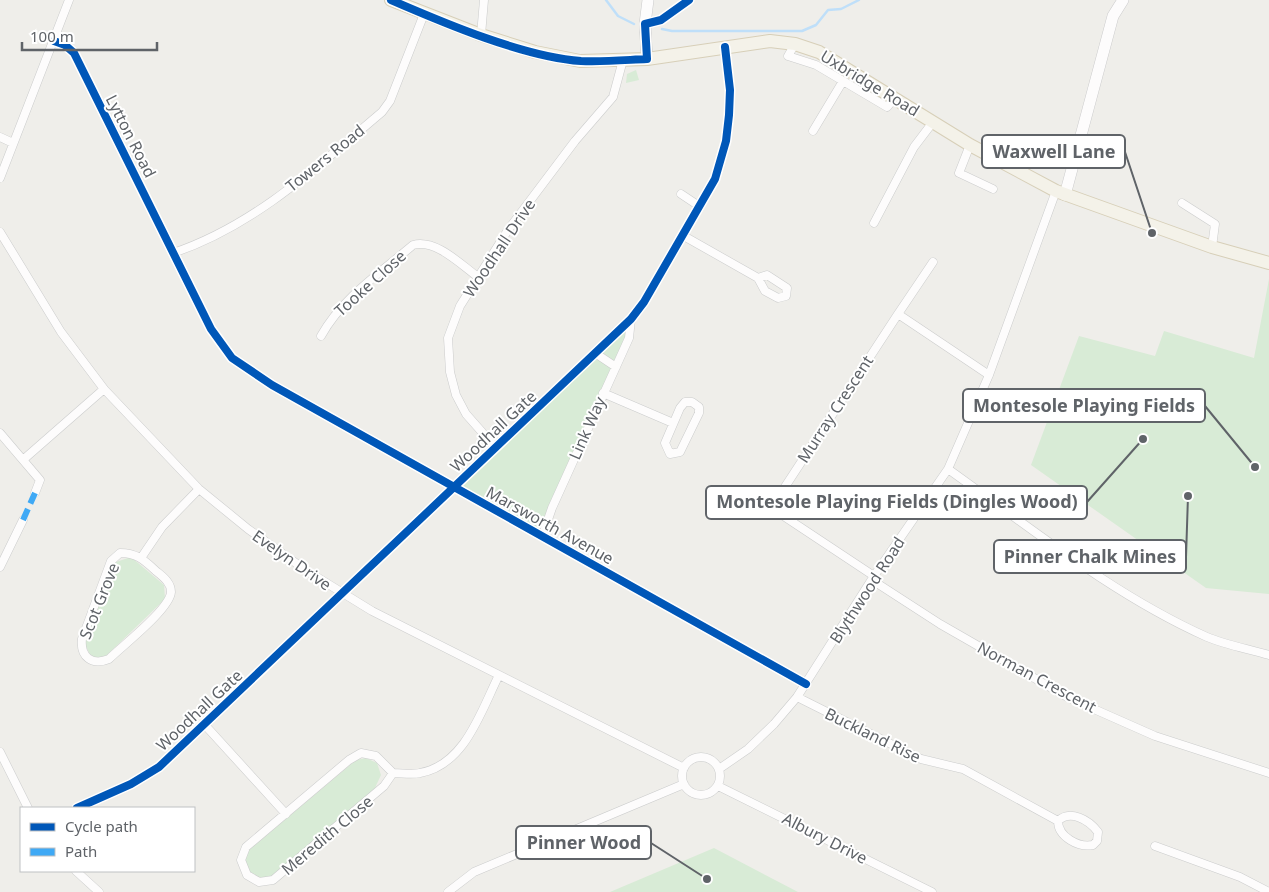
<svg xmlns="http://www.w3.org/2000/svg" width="1269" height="892" font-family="'Noto Sans',sans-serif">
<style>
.green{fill:#d8ebd6}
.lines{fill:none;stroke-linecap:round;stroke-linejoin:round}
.stream{stroke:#bfdff9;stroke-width:2.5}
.street-casing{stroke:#cbcccc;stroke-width:9}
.secondary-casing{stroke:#cacacb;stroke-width:12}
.primary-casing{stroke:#d7cfb8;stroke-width:14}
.street{stroke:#fdfcfc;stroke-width:8}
.secondary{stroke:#fdfcfc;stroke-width:11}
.primary{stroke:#f4f2e9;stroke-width:12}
.quiet{stroke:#3fa9f5;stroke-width:6;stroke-dasharray:12 6;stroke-linecap:butt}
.cycleway-casing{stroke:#fff;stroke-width:11}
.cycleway{stroke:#0057b8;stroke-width:8}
.labels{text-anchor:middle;stroke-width:4;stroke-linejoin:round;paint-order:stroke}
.street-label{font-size:16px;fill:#5f6368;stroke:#fff}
.leader{fill:none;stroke:#5f6368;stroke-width:2}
.callout-dot{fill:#5f6368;stroke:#fff;stroke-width:2}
.callout{fill:#fff;stroke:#5f6368;stroke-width:2}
.callout-label{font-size:18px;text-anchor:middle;font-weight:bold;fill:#5f6368}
</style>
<rect width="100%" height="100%" fill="#efeeea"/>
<path class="green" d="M 636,70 L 639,80 L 626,83 L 627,74 Z
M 1269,279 L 1269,594 L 1206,588 L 1031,465 L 1079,336 L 1155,356 L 1164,331 L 1254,358 Z
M 631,319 L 629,338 L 542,537 L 453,487 Z
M 131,557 L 164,585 L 165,599 L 105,657 L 91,657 L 84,642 L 116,562 Z
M 366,758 L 377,763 L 381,775 L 374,790 L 272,876 L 260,879 L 249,872 L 245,861 L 249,850 L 356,760 Z
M 714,848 L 798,892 L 610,892 Z"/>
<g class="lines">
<path class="stream" d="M 606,0 L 618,16 L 634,24
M 662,29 L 672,31 L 802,31 L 816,25 L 828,10 L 841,9 L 859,0"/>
<defs>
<path id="street" d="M 645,24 L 661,20 L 689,0
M 481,35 L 484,0
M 54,41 L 65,45 L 74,53 L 211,329 L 232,358 L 272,385 L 806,684
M 795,44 L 788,56 L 816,65 L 887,107 L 895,98
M 813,131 L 843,81
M 0,137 L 13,143
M 970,145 L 959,173 L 993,189
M 0,178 L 69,0
M 681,194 L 699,206
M 1182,203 L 1215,224 L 1212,247
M 874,223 L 914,147 L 933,122
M 0,232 L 61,332 L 104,389 L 199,489 L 248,529 L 307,571 L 372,611 L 684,768
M 682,235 L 758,278 L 767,275 L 787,288 L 786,296 L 778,298 L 765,291 L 758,278
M 173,253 C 254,226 318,166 382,112 L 390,101 L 424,14
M 898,314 L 933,262
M 321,336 C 342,298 380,273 413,245 C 436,239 460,264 478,277
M 595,353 L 616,367
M 603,393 L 673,423
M 685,402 L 692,402 L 699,407 L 699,413 L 680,452 L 670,454 L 665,443 L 680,408 Z
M 0,433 L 40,480 L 35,493
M 496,448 L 466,414 L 456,395 L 450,372 L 448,338 L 460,306 L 508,230 L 575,141 L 613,97 L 623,60
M 24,459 L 104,389
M 948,469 C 1031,528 1113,595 1207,637 C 1226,645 1249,649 1269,655
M 542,537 L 552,508 L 629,338 L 631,319
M 120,553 C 137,553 144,560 156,571 C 162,576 171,582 171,592 C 170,609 122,646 109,659 C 92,666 80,657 82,639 L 111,561 Z
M 141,558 L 162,527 L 199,489
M 0,567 L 23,520
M 874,576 L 785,517 L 778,506 L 779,496 L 898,314 L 989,375
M 872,580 L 940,624 L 1069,698 L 1155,736 L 1269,773
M 797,697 L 921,759 L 963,769 L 1058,821 C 1070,809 1089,820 1098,832 L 1097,841 L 1093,845 C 1079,848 1058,837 1058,821
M 204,724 L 286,814
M 0,752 L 28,808
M 361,753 L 376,756 L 393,773 L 384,786 L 273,880 L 259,882 L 247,875 L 241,860 L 246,847 L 349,760 Z
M682 776a19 19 0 1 1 38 0a19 19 0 1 1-38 0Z
M 719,769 L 748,749 L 774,724 L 797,697 L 874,576 L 948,469 L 989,375 L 1056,191
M 393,773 C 402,773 412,775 420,773 C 465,765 481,711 499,675
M 718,786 L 932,892
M 77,808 L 131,784 L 159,767 L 631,319 L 644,302 L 715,179 L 726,141 L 729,115 L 730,90 L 725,47
M 1155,846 L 1240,877 L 1269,892
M 76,871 L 99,892
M 448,892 L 474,872 L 684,784"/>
<path id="secondary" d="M 647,59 L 645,24 L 648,0
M 1065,195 L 1113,16 L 1123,0"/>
<path id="primary" d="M 391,0 L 481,35 L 535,52 L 580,61 L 647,59 L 770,41 L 795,44 L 819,52 L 970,145 L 1056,191 L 1212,247 L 1269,263"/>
</defs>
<use href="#street" class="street-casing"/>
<use href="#secondary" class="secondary-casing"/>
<use href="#primary" class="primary-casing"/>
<use href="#street" class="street"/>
<use href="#secondary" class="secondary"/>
<use href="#primary" class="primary"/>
<path class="quiet" d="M 23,520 L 35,493"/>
<defs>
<path id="cycleway" d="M 391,0 C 444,23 524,57 581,61 C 603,62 625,60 647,59 L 645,24 L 661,20 L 689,0
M 54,41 L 65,45 L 74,53 L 211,329 L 232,358 L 272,385 L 806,684
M 77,808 L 131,784 L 159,767 L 631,319 L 644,302 L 715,179 L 726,141 L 729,115 L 730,90 L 725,47"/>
</defs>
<use href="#cycleway" class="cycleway-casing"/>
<use href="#cycleway" class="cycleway"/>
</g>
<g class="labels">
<g class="street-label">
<text transform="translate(870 83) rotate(31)" y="6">Uxbridge Road</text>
<text transform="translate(131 136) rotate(63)" y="6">Lytton Road</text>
<text transform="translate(325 158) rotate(-39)" y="6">Towers Road</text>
<text transform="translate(499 248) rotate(-56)" y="6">Woodhall Drive</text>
<text transform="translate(370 283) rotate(-42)" y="6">Tooke Close</text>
<text transform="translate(835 409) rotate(-57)" y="6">Murray Crescent</text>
<text transform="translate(587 428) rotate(-66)" y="6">Link Way</text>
<text transform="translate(493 431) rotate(-43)" y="6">Woodhall Gate</text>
<text transform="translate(550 525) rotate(29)" y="6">Marsworth Avenue</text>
<text transform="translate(292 560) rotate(35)" y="6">Evelyn Drive</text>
<text transform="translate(867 590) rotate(-57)" y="6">Blythwood Road</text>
<text transform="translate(99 601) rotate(-68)" y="6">Scot Grove</text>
<text transform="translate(1037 677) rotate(28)" y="6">Norman Crescent</text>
<text transform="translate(199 710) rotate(-43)" y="6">Woodhall Gate</text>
<text transform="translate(873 735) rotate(26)" y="6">Buckland Rise</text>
<text transform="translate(327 835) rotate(-40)" y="6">Meredith Close</text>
<text transform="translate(825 838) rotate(27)" y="6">Albury Drive</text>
</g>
</g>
<path class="leader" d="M1152 233L1125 152M1255 467L1205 406M1143 439L1087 502M1188 496L1186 557M707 879L651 843"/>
<g class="callout-dot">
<circle cx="1152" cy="233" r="5"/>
<circle cx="1255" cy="467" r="5"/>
<circle cx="1143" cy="439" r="5"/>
<circle cx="1188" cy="496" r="5"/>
<circle cx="707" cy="879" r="5"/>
</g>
<g class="callout">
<rect x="982" y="135" width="143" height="33" rx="5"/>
<rect x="963" y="389" width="242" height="33" rx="5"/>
<rect x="706" y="486" width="381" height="33" rx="5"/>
<rect x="994" y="540" width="192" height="33" rx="5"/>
<rect x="516" y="826" width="135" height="33" rx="5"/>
</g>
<g class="callout-label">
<text x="1054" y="158">Waxwell Lane</text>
<text x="1084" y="412">Montesole Playing Fields</text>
<text x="897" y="508">Montesole Playing Fields (Dingles Wood)</text>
<text x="1090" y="563">Pinner Chalk Mines</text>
<text x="584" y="849">Pinner Wood</text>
</g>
<rect x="20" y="807" width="175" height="65" fill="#ffffff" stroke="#bfc1c3"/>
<rect x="30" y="823" width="25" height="8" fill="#0057b8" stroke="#bfc1c3"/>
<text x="65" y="832" font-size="15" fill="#5f6368">Cycle path</text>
<rect x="30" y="848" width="25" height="8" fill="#3fa9f5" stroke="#bfc1c3"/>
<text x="65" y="857" font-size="15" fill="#5f6368">Path</text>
<path d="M22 42v8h135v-8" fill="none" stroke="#5f6368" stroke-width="2.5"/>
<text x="30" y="42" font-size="15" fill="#5f6368" stroke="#ffffff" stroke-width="4" paint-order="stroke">100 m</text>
</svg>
